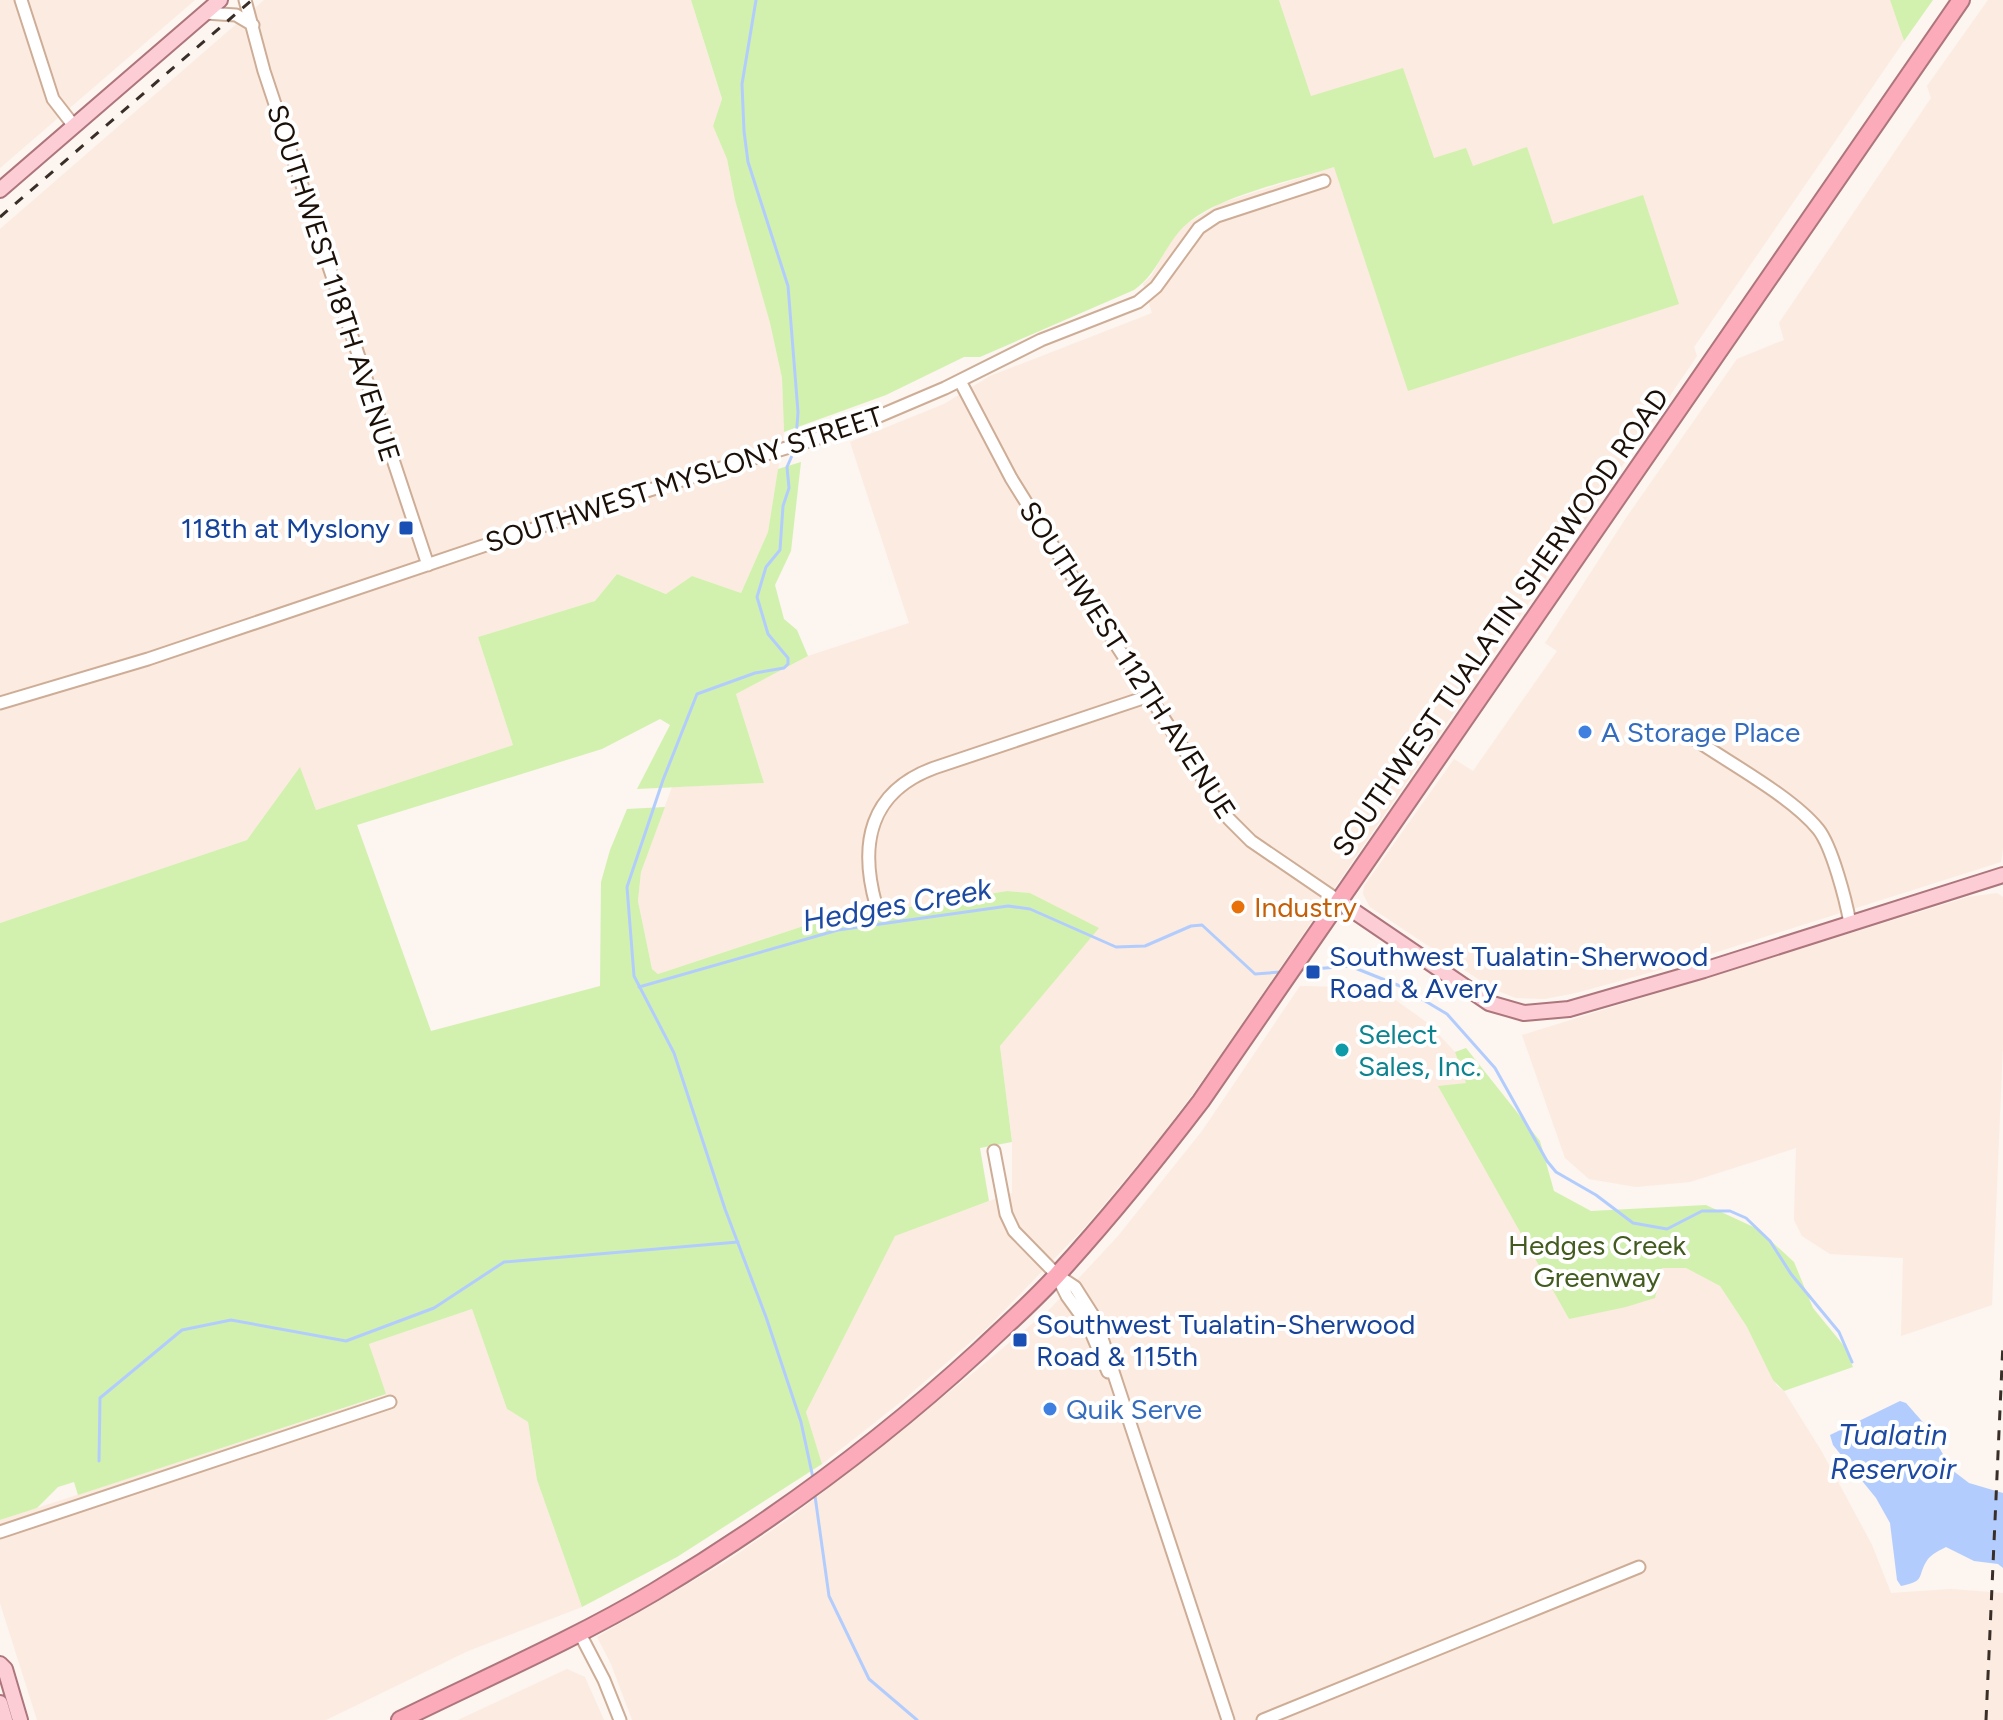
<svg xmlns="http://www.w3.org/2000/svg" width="2003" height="1720" font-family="Figtree,sans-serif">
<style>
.built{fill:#fcebe0}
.green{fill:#d2f1ae}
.water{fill:#b2cdfd}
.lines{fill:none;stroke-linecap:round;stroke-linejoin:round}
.stream{stroke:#b2cdfd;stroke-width:3}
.minor-casing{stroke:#cead97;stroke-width:15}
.major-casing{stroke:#ad757c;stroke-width:18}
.highway-casing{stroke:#ad757c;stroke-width:20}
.minor{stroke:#fff;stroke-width:11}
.major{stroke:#fdcdd6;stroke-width:14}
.highway{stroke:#fcabbb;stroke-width:16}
.rail{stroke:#3a2f28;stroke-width:3;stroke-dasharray:10 10;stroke-linecap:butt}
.transit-dot{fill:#1a4fb4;stroke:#fff;stroke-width:3}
.shop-dot{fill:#3f7fe0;stroke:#fff;stroke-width:3}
.food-dot{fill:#e8710a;stroke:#fff;stroke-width:3}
.culture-dot{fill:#0f9aa8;stroke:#fff;stroke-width:3}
.labels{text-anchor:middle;stroke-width:8;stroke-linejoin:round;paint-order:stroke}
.street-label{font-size:28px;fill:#1b1008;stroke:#fff}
.transit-label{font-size:28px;fill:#164399;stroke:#fff;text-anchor:start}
.shop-label{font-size:28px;fill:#366cbe;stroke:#fff;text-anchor:start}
.food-label{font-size:28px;fill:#c56008;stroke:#fff;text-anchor:start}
.culture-label{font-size:28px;fill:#0d838f;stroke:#fff;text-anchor:start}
.park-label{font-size:28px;fill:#435b1f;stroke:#fff}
.water-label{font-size:30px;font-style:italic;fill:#1c4aa3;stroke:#fff}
</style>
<rect width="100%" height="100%" fill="#fcf5f0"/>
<path class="built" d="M 0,0 L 195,0 L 0,168 Z
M 264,0 L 691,0 L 722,100 L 713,126 L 727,159 L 735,200 L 770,323 L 782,378 L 784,432 L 768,532 L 741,593 L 692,576 L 667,594 L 617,574 L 595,601 L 478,637 L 513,745 L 316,810 L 300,768 L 247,840 L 0,923 L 0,229 Z
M 1279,0 L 1890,0 L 1904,41 L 1694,347 L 1697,356 L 1218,1059 L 1161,1137 L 1085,1227 L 988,1327 L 902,1401 L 822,1464 L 806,1412 L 895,1235 L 1012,1193 L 1012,1141 L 1000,1046 L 1098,928 L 1030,893 L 1007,891 L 891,910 L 834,916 L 658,974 L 652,969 L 638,901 L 641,872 L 672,787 L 764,783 L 736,694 L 808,656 L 909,623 L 850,442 L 944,404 L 990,376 L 1152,313 L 1143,284 L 1152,275 L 1173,237 L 1188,223 L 1221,203 L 1334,167 L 1552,224 L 1473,166 L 1434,159 L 1311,96 Z
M 1988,0 L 2003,0 L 2003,849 L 2001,862 L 1670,967 L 1576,993 L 1544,999 L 1516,998 L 1493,989 L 1370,907 L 1363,894 L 1364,886 L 1454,759 L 1473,771 L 1557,651 L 1545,643 L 1626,518 L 1737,359 L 1784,340 L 1779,323 L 1931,98 L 1927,86 Z
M 1997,893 L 2003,897 L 2003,1044 L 1992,1305 L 1901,1336 L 1903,1258 L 1830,1254 L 1802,1236 L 1794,1220 L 1796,1148 L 1690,1182 L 1636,1187 L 1589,1179 L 1565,1158 L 1522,1035 L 1968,897 Z
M 1300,986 L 1347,987 L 1390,996 L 1429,1024 L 1455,1052 L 1467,1083 L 1439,1087 L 1569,1319 L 1662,1268 L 1686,1268 L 1720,1286 L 1747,1327 L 1777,1386 L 1784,1391 L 1822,1452 L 1872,1545 L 1891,1593 L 1951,1589 L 2003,1593 L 2003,1720 L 632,1720 L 611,1664 L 597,1637 L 724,1563 L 793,1516 L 973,1373 L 1051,1308 L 1118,1236 L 1202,1131 Z
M 472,1309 L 507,1409 L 528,1422 L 537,1480 L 582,1607 L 468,1651 L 326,1720 L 37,1720 L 0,1603 L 0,1520 L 385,1395 L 369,1344 Z
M 567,1669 L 585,1677 L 604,1720 L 458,1720 Z"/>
<path class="green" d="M 691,0 L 1279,0 L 1311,96 L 1403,68 L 1434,158 L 1466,148 L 1473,166 L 1527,147 L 1553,224 L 1643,195 L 1679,304 L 1408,391 L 1334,167 C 1292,181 1221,195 1188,223 C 1165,242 1159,273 1134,290 L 980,357 L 964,357 L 886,395 L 784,432 L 782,378 L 770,323 L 735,200 L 727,159 L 713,126 L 722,99 Z
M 1890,0 L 1933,0 L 1904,41 Z
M 801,462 L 791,551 L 775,585 L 784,619 L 797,630 L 808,656 L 736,694 L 764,783 L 637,789 L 670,725 L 660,719 L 602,749 L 357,825 L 431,1031 L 600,986 L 601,882 L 610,850 L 627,809 L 665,807 L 641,872 L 638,901 L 652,969 L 658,974 L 834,916 L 891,910 L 1007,891 L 1030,893 L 1099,928 L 1000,1046 L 1012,1142 L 980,1148 L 989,1201 L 895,1236 L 806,1412 L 822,1464 L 677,1557 L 582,1607 L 537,1480 L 528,1422 L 507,1409 L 472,1309 L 369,1344 L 386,1394 L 78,1495 L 74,1482 L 58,1487 L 37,1508 L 0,1520 L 0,923 L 247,840 L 300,767 L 316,810 L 513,745 L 478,637 L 595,601 L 617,574 L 666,594 L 692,576 L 741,593 L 768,532 L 778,469 Z
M 1466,1048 L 1540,1141 L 1554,1191 L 1591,1211 L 1706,1205 L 1758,1229 L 1794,1262 L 1813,1308 L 1844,1346 L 1853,1367 L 1784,1391 L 1773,1380 L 1747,1327 L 1720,1286 L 1686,1268 L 1662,1268 L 1655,1298 L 1626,1307 L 1569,1319 L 1438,1086 L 1466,1083 L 1455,1052 Z"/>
<path class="water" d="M 1900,1401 L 1906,1403 L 1928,1428 L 1952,1470 L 1969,1483 L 2003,1493 L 2003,1568 L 1998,1564 L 1974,1561 L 1946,1547 C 1940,1550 1932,1554 1928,1559 C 1916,1576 1927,1581 1901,1586 L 1897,1580 L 1890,1523 L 1876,1498 L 1833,1445 L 1830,1435 Z"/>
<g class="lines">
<path class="stream" d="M 756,0 L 742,84 L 744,131 L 748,162 L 788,286 L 798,412 L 796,440
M 794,451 L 787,467 L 789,488 L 783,506 L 780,550 L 766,567 L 757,597 L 768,634 L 788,658 L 788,664 L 784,668 L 755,673 L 697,694 L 663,780 L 627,887 L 634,976 L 674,1053 L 725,1209 L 766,1317 L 801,1422 L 813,1478
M 1301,970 L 1350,966 L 1400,986 L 1447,1014 L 1495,1068 L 1547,1161 L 1556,1172 L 1596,1195 L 1633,1223 L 1667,1229 L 1702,1211 L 1730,1211 L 1746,1218 L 1770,1241 L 1791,1274 L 1839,1332 L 1852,1362
M 639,987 L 838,930 L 1008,906 L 1030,909 L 1116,947 L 1145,946 L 1191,926 L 1202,925 L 1255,974 L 1281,972
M 99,1461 L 100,1398 L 182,1330 L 231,1320 L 346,1341 L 434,1308 L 504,1262 L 738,1242
M 815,1496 L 829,1596 L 869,1679 L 917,1720"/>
<defs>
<path id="minor" d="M 21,0 L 53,99 L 74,126
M 245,0 L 264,71 L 428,565
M 205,13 L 236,15 L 253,25
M 960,381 L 1011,478 L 1078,586 L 1229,819 L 1251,841 L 1339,901
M 0,703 L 148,659 L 640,493 L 851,428 L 945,388 L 1041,340 L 1138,302 L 1156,287 L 1199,228 L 1217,216 L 1324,181
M 1696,740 C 1731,764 1792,797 1818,829 C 1832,846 1846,901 1850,923
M 876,905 C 859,844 869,792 934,768 L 1149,696
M 994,1151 L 1006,1214 L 1014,1231 L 1057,1275 L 1075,1287 L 1096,1320 L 1228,1720
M 1058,1278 L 1067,1296 L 1088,1325 L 1108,1372
M 0,1532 L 390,1402
M 579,1632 L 604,1680 L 620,1720
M 1263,1720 L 1639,1567"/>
<path id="major" d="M 0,190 L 220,0
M 1339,901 L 1489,1003 L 1524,1013 L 1569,1009 L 1704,970 L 2003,875
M 0,1664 L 5,1669 L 20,1720
M 0,1703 L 5,1720"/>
<path id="highway" d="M 400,1720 C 485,1678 573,1640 654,1592 C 771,1522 880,1442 980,1350 C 1006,1325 1034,1301 1058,1274 C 1109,1218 1156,1160 1201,1101 L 1961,0"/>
</defs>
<use href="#minor" class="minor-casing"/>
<use href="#major" class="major-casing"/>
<use href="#highway" class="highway-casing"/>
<use href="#minor" class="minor"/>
<use href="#major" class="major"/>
<use href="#highway" class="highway"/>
<path class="rail" d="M 0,217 L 252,0
M 1986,1720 L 2003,1343"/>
</g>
<g class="transit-dot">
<rect x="398" y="520" width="16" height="16" rx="4"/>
<rect x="1305" y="964" width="16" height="16" rx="4"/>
<rect x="1012" y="1332" width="16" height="16" rx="4"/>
</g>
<g class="shop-dot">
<circle cx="1585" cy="732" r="8"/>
<circle cx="1050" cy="1409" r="8"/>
</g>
<circle class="food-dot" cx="1238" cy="907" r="8"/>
<circle class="culture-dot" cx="1342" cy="1050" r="8"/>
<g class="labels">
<g class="street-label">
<text transform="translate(334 283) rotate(72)" y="10">SOUTHWEST 118TH AVENUE</text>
<text transform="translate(684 479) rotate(-18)" y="10">SOUTHWEST MYSLONY STREET</text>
<text transform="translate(1500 622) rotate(-55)" y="10">SOUTHWEST TUALATIN SHERWOOD ROAD</text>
<text transform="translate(1128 660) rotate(57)" y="10">SOUTHWEST 112TH AVENUE</text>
</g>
<g class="transit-label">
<text x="390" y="538" text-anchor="end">118th at Myslony</text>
<text x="1329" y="966">Southwest Tualatin-Sherwood<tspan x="1329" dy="32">Road &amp; Avery</tspan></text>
<text x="1036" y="1334">Southwest Tualatin-Sherwood<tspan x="1036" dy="32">Road &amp; 115th</tspan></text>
</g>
<g class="shop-label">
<text x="1601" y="742">A Storage Place</text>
<text x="1066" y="1419">Quik Serve</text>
</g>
<g class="food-label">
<text x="1254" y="917">Industry</text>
</g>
<g class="culture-label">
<text x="1358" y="1044">Select<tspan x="1358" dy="32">Sales, Inc.</tspan></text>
</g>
<g class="park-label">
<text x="1597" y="1255">Hedges Creek<tspan x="1597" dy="32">Greenway</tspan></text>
</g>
<g class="water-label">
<text transform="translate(897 905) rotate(-10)" y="10">Hedges Creek</text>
<text x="1893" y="1445">Tualatin<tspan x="1893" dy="34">Reservoir</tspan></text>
</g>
</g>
</svg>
